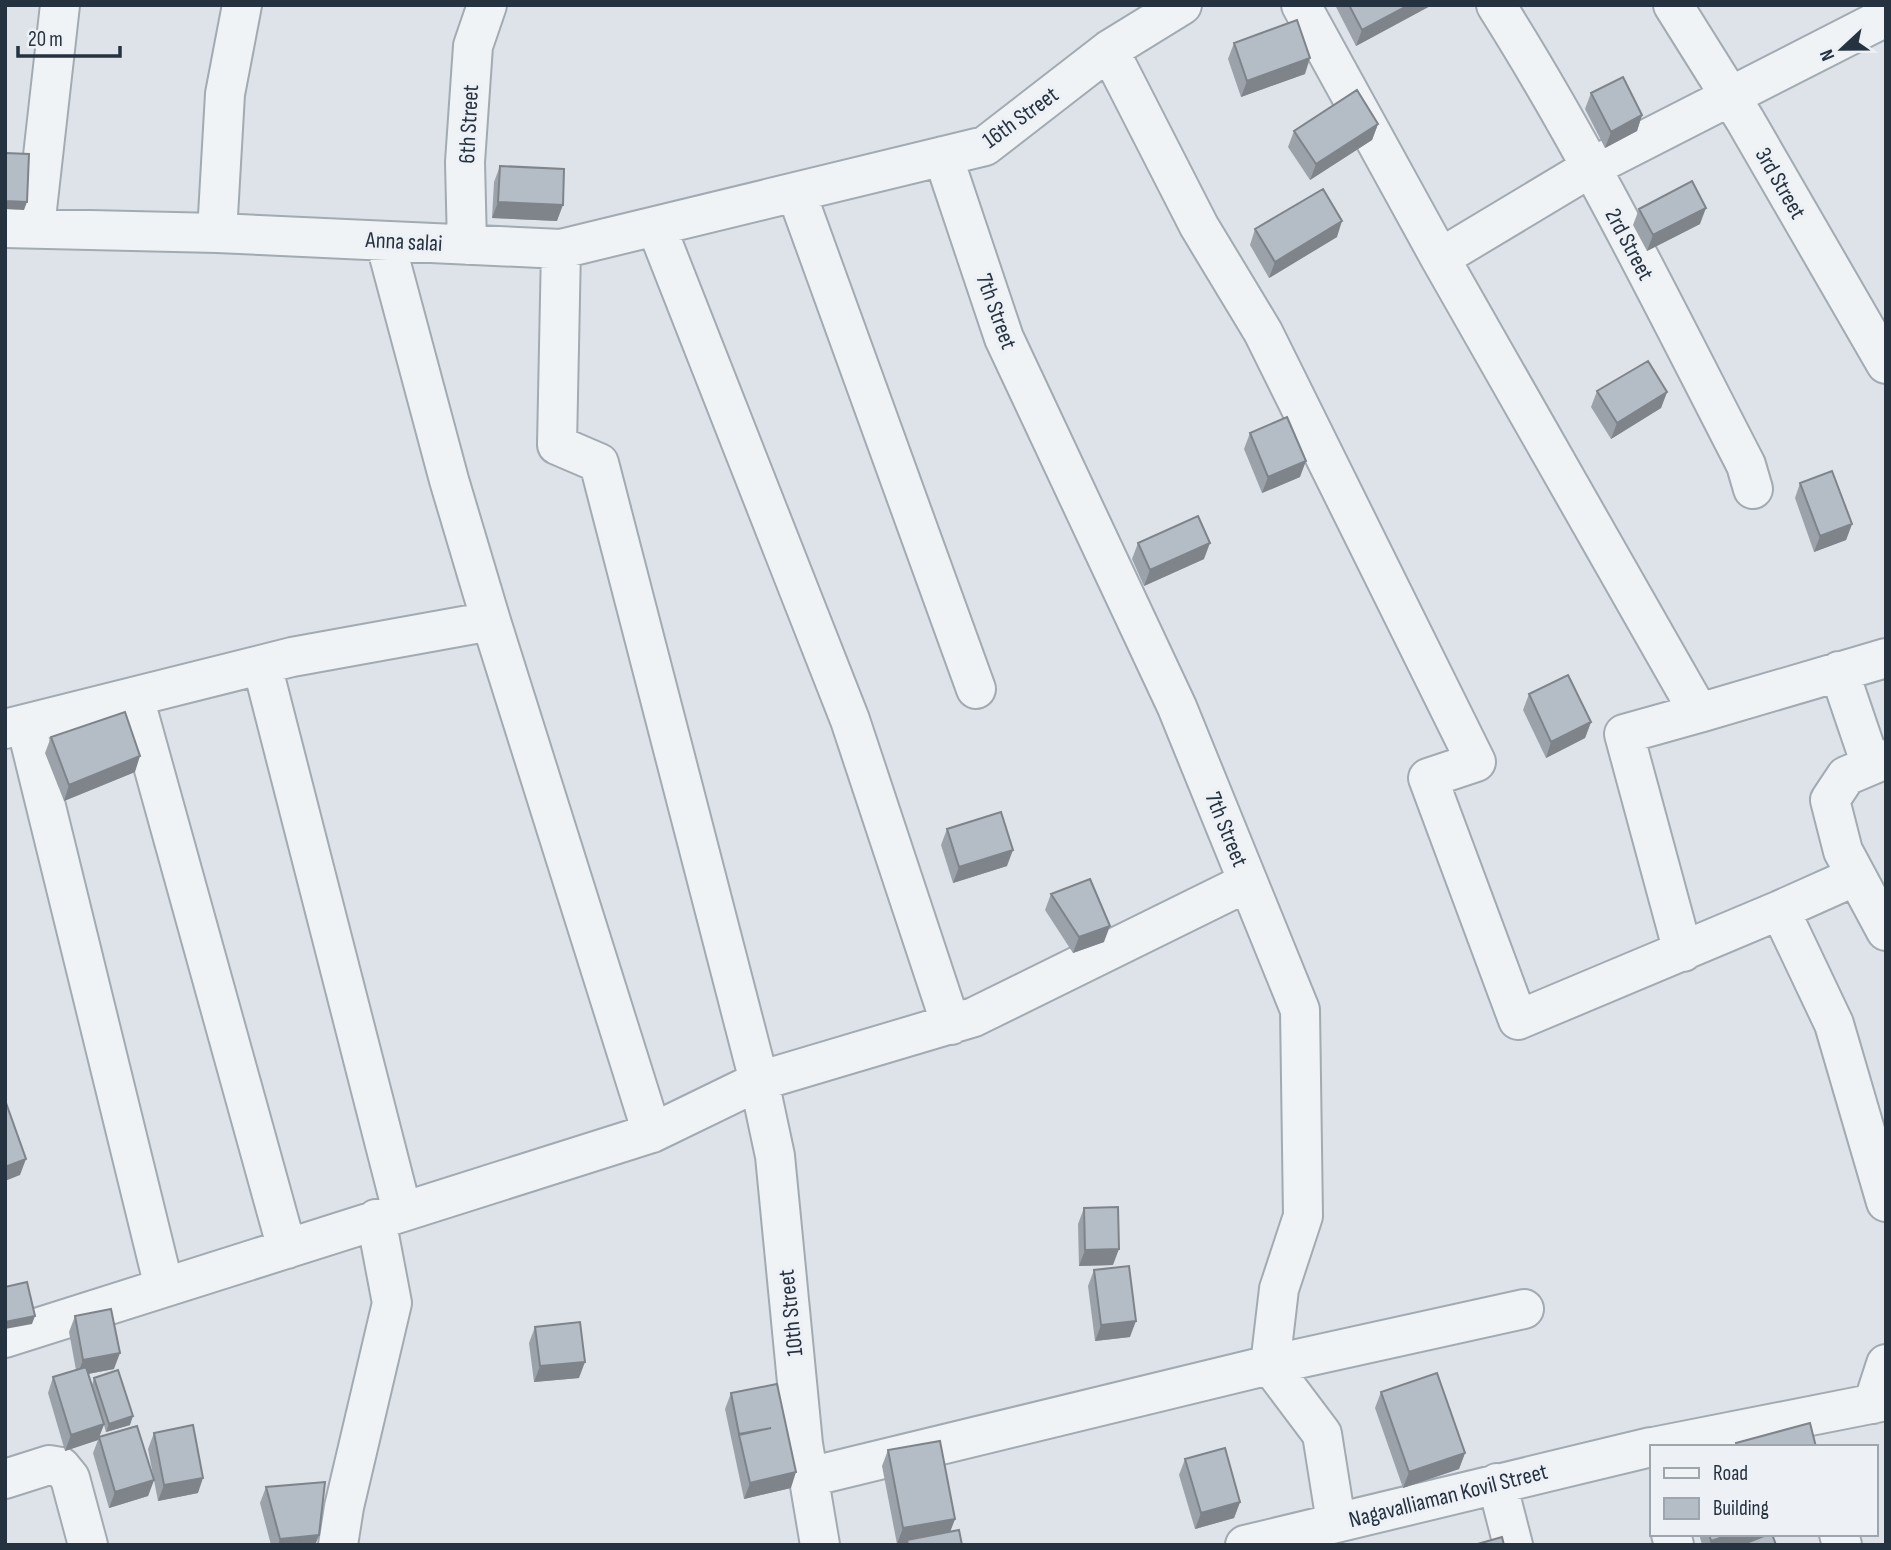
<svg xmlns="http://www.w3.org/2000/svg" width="1891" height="1550" font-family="'Sofia Sans Condensed',sans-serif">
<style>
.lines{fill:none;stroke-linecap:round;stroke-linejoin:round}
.minor-casing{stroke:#a2aab2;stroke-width:42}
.minor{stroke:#f0f3f6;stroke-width:38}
.wall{fill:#9ba2a9}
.shaded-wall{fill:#7e848a}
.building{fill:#b4bcc5;stroke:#7e848a;stroke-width:2}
.labels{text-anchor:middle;stroke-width:7;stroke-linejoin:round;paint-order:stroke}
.street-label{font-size:23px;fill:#253240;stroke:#edf1f6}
</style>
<rect width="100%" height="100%" fill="#dde3e8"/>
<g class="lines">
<defs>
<path id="minor" d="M 1301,5 L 1440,258 L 1699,713 L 1886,658
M 1496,5 C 1589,152 1666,310 1746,465 L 1753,489
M 1673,5 L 1745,120 L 1886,364
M 1109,50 L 1199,226 L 1263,332 L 1476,762 L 1428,778 L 1518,1020 L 1780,910
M 943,156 L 1004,338 L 1177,707 L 1300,1010 L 1303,1216 L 1279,1289 L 1270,1365 L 1322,1434 L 1336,1522
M 796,192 L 976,689
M 656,226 L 850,720 L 951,1025
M 35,227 L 60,5
M 5,228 L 217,233 L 561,249 L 985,146 L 1109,50 L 1182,5
M 217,233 L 225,94 L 242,5
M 467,245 L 465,162 L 473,46 L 487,5
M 561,249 L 557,445 L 599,463 L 759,1081 L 775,1156 L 803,1444 L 820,1545
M 1440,258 L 1590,168 L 1876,22
M 491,621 L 652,1133
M 262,665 L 402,1211
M 1839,671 L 1871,765
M 134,697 L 287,1249
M 26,725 L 164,1287
M 5,729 L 292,657 L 491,621 L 449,480 L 385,241
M 1886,759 L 1846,776 L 1830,800 L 1843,851 L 1886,931
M 1856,876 L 1780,910 L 1834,1024 L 1886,1202
M 1683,952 L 1624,734 L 1699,713
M 5,1338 L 652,1133 L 759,1081 L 974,1017 L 1248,882
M 1873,1404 L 1886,1364
M 1653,1447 L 1886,1401
M 809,1477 L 1270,1365 L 1524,1309
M 5,1479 L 49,1465 L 61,1467 L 70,1478 L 88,1545
M 1497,1483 L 1513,1545
M 1671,1534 L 1674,1545
M 1839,1534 L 1842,1545
M 338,1545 L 344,1507 L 392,1303 L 376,1219
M 1245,1545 L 1651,1447"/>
</defs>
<use href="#minor" class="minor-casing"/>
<use href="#minor" class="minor"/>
</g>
<path class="wall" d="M 1335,5 L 1432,5 L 1356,46 Z
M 1234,43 L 1305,74 L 1241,97 L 1228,59 Z
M 1591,93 L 1642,115 L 1637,131 L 1605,148 L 1585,109 Z
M 1378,124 L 1372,140 L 1310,180 L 1288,147 L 1294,131 Z
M 500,166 L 557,221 L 492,218 L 494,182 Z
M 1639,209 L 1700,224 L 1647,251 L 1633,225 Z
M 1255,229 L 1337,237 L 1269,278 L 1250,245 Z
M 1597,391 L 1667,392 L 1661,408 L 1611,439 L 1591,407 Z
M 1250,433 L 1300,477 L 1262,493 L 1244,449 Z
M 1800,483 L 1852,524 L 1846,540 L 1814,552 L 1795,498 Z
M 1138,543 L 1204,559 L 1144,586 L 1132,559 Z
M 1529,694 L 1591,722 L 1585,738 L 1546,758 L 1523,710 Z
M 51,737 L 135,772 L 64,801 L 45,753 Z
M 947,829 L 1007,866 L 953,883 L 941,845 Z
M 1051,894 L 1104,942 L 1073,953 L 1045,910 Z
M 1084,1208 L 1113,1265 L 1079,1266 L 1078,1224 Z
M 1094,1270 L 1130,1337 L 1095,1341 L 1088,1286 Z
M 75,1316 L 114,1369 L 88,1374 L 92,1385 L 94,1378 L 130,1425 L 106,1432 L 104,1425 L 99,1437 L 154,1480 L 148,1496 L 109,1508 L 93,1453 L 98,1440 L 65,1451 L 48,1393 L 53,1377 L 76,1370 L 69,1332 Z
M 535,1327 L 579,1378 L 534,1382 L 529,1343 Z
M 1381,1392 L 1465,1453 L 1459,1469 L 1403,1488 L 1375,1408 Z
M 731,1393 L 791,1488 L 744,1499 L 725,1409 Z
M 154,1433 L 198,1493 L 158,1501 L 148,1449 Z
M 888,1450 L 955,1519 L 950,1531 L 962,1545 L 906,1545 L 907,1543 L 897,1544 L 882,1466 Z
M 1185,1459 L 1240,1502 L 1234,1518 L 1195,1529 L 1179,1475 Z
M 266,1487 L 319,1535 L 315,1545 L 271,1545 L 260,1503 Z
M 1699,1534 L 1768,1534 L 1776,1545 L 1702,1545 Z"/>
<path class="shaded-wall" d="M 1409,5 L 1432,5 L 1356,46 L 1362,30 Z
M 1310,58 L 1305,74 L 1241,97 L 1247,81 Z
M 1642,115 L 1637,131 L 1605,148 L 1611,132 Z
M 1378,124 L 1372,140 L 1310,180 L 1316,164 Z
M 5,201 L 27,202 L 24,210 L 5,209 Z
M 498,202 L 563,205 L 557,221 L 492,218 Z
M 1706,208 L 1700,224 L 1647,251 L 1653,235 Z
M 1342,221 L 1337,237 L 1269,278 L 1275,262 Z
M 1667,392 L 1661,408 L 1611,439 L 1617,423 Z
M 1306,461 L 1300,477 L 1262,493 L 1268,477 Z
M 1852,524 L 1846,540 L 1814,552 L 1820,536 Z
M 1210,543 L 1204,559 L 1144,586 L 1150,570 Z
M 1591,722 L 1585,738 L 1546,758 L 1551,742 Z
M 140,756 L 135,772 L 64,801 L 69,785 Z
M 1013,850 L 1007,866 L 953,883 L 959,867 Z
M 1110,926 L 1104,942 L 1073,953 L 1079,937 Z
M 26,1159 L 20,1175 L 5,1181 L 5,1167 Z
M 1119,1249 L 1113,1265 L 1079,1266 L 1085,1250 Z
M 35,1316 L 32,1324 L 5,1329 L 5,1322 Z
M 1136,1321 L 1130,1337 L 1095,1341 L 1101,1325 Z
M 120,1353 L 114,1369 L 77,1376 L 83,1360 Z
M 585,1362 L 579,1378 L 534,1382 L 540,1366 Z
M 133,1416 L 130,1425 L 106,1432 L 109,1424 Z
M 104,1424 L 98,1440 L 65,1451 L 71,1435 Z
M 1465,1453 L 1459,1469 L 1403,1488 L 1409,1472 Z
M 796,1472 L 791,1488 L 744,1499 L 750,1483 Z
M 203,1478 L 198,1493 L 158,1501 L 164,1485 Z
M 154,1480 L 148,1496 L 109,1508 L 115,1492 Z
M 1240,1502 L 1234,1518 L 1195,1529 L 1201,1513 Z
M 955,1519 L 949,1535 L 907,1540 L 907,1543 L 897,1544 L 903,1528 Z
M 1732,1534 L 1768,1534 L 1745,1545 L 1710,1545 L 1711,1541 Z
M 319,1535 L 315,1545 L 278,1545 L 280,1539 Z"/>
<path class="building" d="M 1349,5 L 1409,5 L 1362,30 Z
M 1297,20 L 1310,58 L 1247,81 L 1234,43 Z
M 1623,77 L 1642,115 L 1611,132 L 1591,93 Z
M 1357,90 L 1378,124 L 1316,164 L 1294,131 Z
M 5,153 L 29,154 L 27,202 L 5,201 Z
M 500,166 L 564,169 L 563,205 L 498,202 Z
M 1692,181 L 1706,208 L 1653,235 L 1639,209 Z
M 1323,189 L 1342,221 L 1275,262 L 1255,229 Z
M 1648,361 L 1667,392 L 1617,423 L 1597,391 Z
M 1287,417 L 1306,461 L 1268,477 L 1250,433 Z
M 1832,471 L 1852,524 L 1820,536 L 1800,483 Z
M 1198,516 L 1210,543 L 1150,570 L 1138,543 Z
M 1568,675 L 1591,722 L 1551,742 L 1529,694 Z
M 125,712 L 140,756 L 69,785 L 51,737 Z
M 1001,812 L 1013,850 L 959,867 L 947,829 Z
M 1090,879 L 1110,926 L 1079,937 L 1051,894 Z
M 5,1100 L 26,1159 L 5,1167 Z
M 1118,1207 L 1119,1249 L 1085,1250 L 1084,1208 Z
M 1129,1266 L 1136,1321 L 1101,1325 L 1094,1270 Z
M 27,1282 L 35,1316 L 5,1322 L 5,1287 Z
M 111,1309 L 120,1353 L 83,1360 L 75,1316 Z
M 580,1322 L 585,1362 L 540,1366 L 535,1327 Z
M 86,1367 L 104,1424 L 71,1435 L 53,1377 Z
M 118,1370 L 133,1416 L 109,1424 L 94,1378 Z
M 1437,1373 L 1465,1453 L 1409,1472 L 1381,1392 Z
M 777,1384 L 796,1472 L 750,1483 L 739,1435 L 771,1428 L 739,1434 L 731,1393 Z
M 1810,1423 L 1816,1447 L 1737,1447 L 1736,1443 Z
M 193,1425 L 203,1478 L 164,1485 L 154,1433 Z
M 137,1426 L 154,1480 L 115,1492 L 99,1437 Z
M 940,1441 L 955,1519 L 903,1528 L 888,1450 Z
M 1225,1448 L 1240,1502 L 1201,1513 L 1185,1459 Z
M 325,1482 L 319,1535 L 280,1539 L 266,1487 Z
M 959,1530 L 962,1545 L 908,1545 L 907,1540 Z
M 1709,1534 L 1732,1534 L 1711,1541 Z
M 1769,1534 L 1772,1534 L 1776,1545 L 1741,1545 Z
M 1502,1537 L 1504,1545 L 1474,1545 Z"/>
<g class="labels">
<g class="street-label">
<text transform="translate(1020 117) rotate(-36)" y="8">16th Street</text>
<text transform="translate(468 124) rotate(-87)" y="8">6th Street</text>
<text transform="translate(1781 183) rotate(60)" y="8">3rd Street</text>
<text transform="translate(404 241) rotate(3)" y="8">Anna salai</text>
<text transform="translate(1630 244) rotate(62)" y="8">2rd Street</text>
<text transform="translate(997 311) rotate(70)" y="8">7th Street</text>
<text transform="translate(1227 829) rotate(68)" y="8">7th Street</text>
<text transform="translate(790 1313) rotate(-96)" y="8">10th Street</text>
<text transform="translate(1448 1495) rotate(-14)" y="8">Nagavalliaman Kovil Street</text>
</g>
</g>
<rect width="1891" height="1550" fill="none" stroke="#253240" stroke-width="14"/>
<rect x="1650" y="1445" width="228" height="91" fill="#edf1f6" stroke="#9da5ad" stroke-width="2"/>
<rect x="1664" y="1468" width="35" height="10" fill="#f0f3f6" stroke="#9da5ad" stroke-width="2"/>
<text x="1713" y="1480" font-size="21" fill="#253240">Road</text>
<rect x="1664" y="1498" width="35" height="21" fill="#b4bcc5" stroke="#9da5ad" stroke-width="2"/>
<text x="1713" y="1515" font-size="21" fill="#253240">Building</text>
<g transform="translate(1842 49) rotate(248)" stroke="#edf1f6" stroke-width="5" paint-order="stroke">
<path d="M0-5L12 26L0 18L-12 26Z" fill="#253240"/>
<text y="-10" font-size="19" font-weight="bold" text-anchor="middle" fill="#253240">N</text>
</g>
<path d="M18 46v10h102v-10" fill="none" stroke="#253240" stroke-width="3.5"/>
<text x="28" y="46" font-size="21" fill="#253240" stroke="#edf1f6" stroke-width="5" paint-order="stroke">20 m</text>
</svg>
